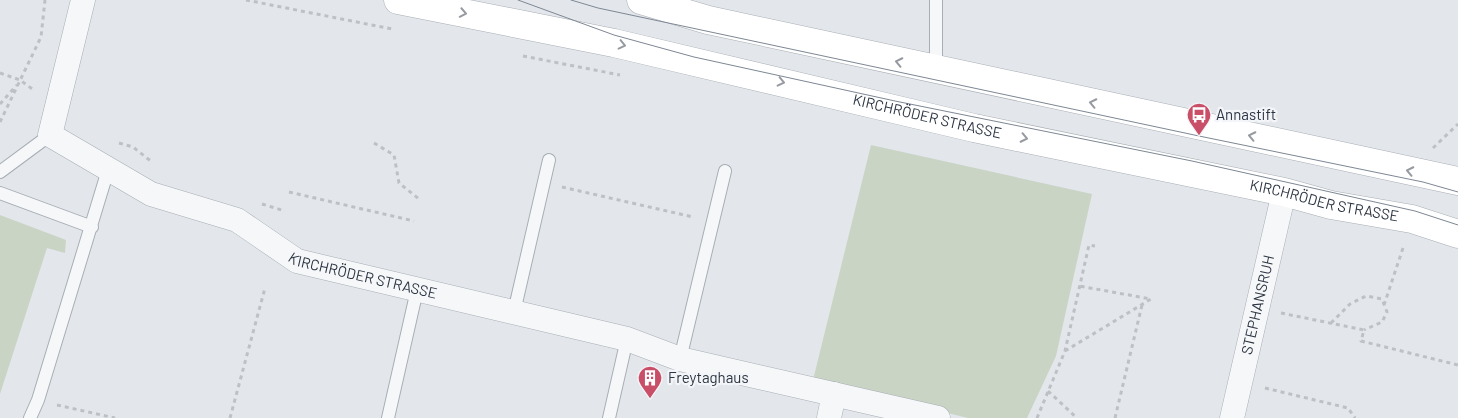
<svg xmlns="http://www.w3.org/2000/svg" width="1458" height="418" font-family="Barlow,sans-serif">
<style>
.green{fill:#c9d4c5}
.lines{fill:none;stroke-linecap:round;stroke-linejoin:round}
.lane-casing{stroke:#a8aeb5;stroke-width:14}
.street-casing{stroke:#a8aeb5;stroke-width:25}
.secondary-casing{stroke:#a8aeb5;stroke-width:29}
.path{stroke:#bdc1c6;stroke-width:3;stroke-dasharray:4 4;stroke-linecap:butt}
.lane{stroke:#f6f7f9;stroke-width:12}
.street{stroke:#f6f7f9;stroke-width:24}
.secondary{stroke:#fff;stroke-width:28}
.tram{stroke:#7d8794;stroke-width:1}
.oneway{stroke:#969aa0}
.labels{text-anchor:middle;stroke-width:4.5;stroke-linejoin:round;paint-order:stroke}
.poi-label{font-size:15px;fill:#2c3542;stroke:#f3f5f8;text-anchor:start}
.street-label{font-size:15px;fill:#2c3542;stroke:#f3f5f8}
</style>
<rect width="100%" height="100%" fill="#e3e7eb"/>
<path class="green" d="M 871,145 L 1092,194 L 1056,356 L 1027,418 L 968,418 L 813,380 Z
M 0,215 L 66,240 L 65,253 L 47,248 L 0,394 Z"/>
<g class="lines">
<defs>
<path id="lane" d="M 936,70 L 936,0
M 0,172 L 50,135
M 0,193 L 92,227
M 514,312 L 549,160
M 680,359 L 725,171
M 30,418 L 38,400 L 108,170
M 388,418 L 417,290
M 609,418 L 627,339"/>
<g id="street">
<path id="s1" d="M 83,0 L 50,135 L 151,194 L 237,220 L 297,261 L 627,339 L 680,359 L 938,418"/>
<path d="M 829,418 L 834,394"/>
<path id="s2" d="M 1232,418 L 1284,192"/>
</g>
<g id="secondary">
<path id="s3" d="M 398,0 L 614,43 L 974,128 L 1284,192 L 1331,205 L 1412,219 L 1458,234"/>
<path d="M 641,0 L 708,20 L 1458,181"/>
</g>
</defs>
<use href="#lane" class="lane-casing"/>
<use href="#street" class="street-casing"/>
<use href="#secondary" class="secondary-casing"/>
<path class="path" d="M 246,0 L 392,29
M 523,56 L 620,75
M 0,73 L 20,80 L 35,91
M 0,104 L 17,85
M 0,122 L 41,37 L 45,0
M 119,143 L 133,147 L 152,162
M 374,143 L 394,155 L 399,183 L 419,199
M 1433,148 L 1458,124
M 562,187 L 693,217
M 289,192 L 414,221
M 262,204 L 285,211
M 1384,305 L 1404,245
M 1281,313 L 1364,330 L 1361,341 L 1458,365
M 1331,323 L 1350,304 L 1366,296 L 1382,299 L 1387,312 L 1382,322 L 1364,330
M 1065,351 L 1151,299 L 1079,286
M 1265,388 L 1348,408 L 1355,418
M 1048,391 L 1077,418
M 57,405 L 115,418
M 230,418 L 265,288
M 1037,418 L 1065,351 L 1089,245 L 1095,246
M 1115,418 L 1142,305"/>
<use href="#lane" class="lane"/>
<use href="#street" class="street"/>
<use href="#secondary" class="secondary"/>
<path class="tram" d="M 518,0 L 614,35 L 694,57 L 895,101 L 1192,161 L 1415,211 L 1458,225
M 571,0 L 598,8 L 1199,136 L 1423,182 L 1458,192"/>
</g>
<defs><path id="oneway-chevron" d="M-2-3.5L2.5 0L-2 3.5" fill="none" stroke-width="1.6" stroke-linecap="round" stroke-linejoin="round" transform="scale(1.25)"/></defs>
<g class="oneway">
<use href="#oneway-chevron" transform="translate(463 13) rotate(11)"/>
<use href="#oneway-chevron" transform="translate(622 45) rotate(13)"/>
<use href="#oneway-chevron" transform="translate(899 62) rotate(-168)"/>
<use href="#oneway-chevron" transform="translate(781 82) rotate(13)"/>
<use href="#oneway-chevron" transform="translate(1093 103) rotate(-168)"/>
<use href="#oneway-chevron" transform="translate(1252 136) rotate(-168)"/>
<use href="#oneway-chevron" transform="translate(1024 138) rotate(12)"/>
<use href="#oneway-chevron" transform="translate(1410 171) rotate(-168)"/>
</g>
<defs>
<symbol id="bus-pin" viewBox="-11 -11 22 30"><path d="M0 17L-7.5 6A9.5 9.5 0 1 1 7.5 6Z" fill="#c94e68" stroke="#f3f5f8"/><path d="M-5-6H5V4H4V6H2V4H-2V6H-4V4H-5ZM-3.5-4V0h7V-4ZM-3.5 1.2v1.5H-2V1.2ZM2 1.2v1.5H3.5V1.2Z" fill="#fff"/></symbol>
<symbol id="building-pin" viewBox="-11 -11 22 30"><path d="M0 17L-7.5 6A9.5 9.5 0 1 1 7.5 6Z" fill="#c94e68" stroke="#f3f5f8"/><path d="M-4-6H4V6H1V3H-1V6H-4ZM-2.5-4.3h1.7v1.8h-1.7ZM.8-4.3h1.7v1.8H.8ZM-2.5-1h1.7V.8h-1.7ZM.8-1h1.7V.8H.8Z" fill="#fff"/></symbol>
</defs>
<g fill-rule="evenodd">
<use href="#bus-pin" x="1185" y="101" width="28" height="38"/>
<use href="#building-pin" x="636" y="364" width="28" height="38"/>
</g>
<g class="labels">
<g class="poi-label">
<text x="1216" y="120">Annastift</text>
<text x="668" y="383">Freytaghaus</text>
</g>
<g class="street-label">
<text dy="5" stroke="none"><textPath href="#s3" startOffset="542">KIRCHRÖDER STRASSE</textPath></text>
<text dy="5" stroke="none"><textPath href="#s3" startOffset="948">KIRCHRÖDER STRASSE</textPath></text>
<text dy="5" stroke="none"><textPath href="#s1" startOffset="486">KIRCHRÖDER STRASSE</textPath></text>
<text dy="5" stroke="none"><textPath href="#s2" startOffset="116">STEPHANSRUH</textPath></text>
</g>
</g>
</svg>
